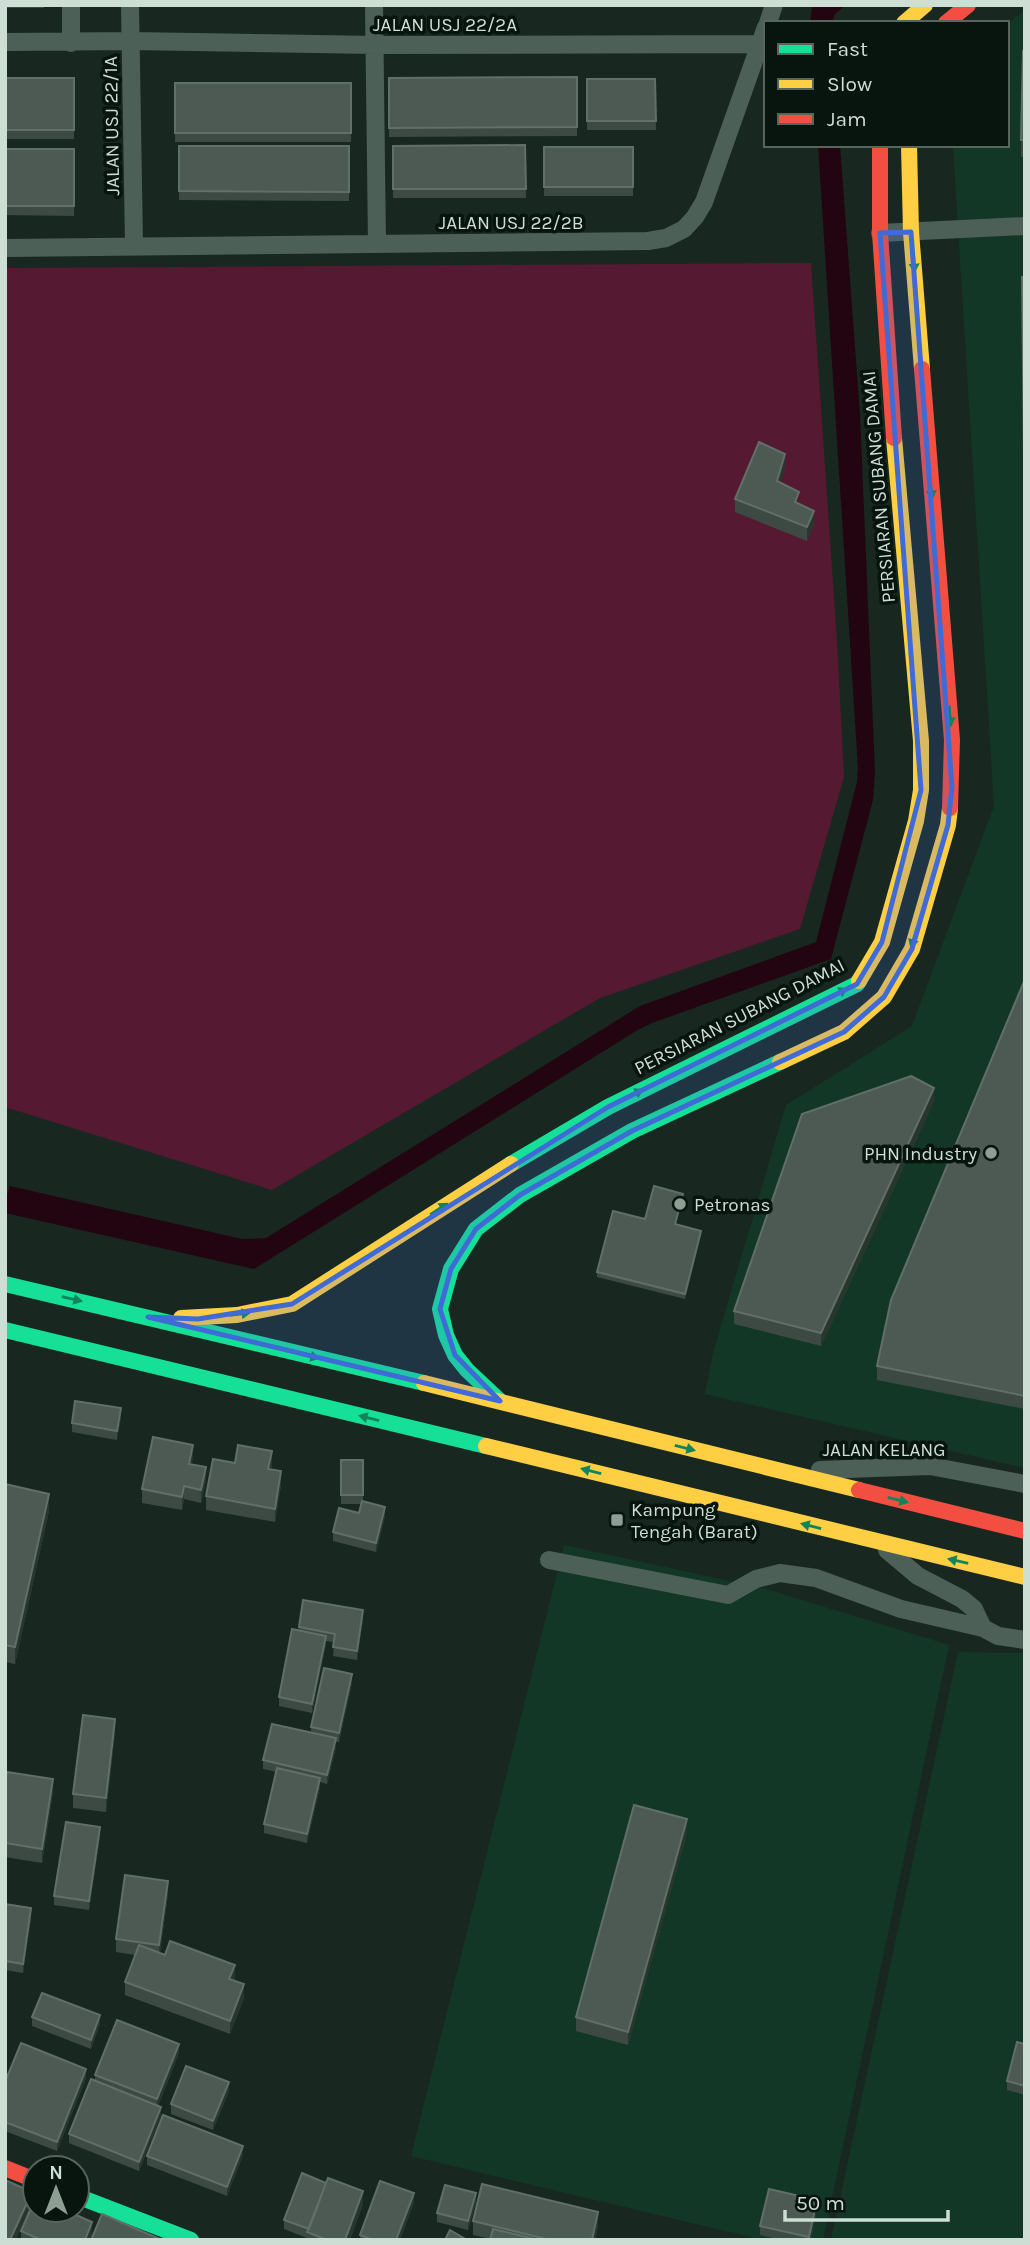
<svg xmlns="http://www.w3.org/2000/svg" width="1030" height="2245" font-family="Karla,sans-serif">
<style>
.built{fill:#133727}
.green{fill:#551932}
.water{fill:#230511}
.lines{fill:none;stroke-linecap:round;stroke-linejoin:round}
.street{stroke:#4d6057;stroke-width:18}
.fast{stroke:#16e098;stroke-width:16}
.slow{stroke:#ffcf43;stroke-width:16}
.jam{stroke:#f24e42;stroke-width:16}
.wall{fill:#3d4a43}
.shaded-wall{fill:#28362e}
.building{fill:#4c5a53;stroke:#606f67;stroke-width:2}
.oneway{fill:#10845a}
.marked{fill:#406bd7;fill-opacity:0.2;stroke:#406bd7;stroke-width:5;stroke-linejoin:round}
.poi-dot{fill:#8e9e95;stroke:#08140e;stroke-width:2.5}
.labels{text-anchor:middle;stroke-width:7;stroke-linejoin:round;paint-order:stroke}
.street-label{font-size:19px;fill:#cdded4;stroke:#08140e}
.poi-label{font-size:19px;fill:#cdded4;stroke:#08140e;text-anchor:start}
</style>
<rect width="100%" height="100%" fill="#182820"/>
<path class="built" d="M 1025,10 L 1025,1468 L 705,1394 L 713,1353 L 786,1105 L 912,1026 L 994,806 L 953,145 L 1007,145 L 1007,24 Z
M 564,1545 L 766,1589 L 949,1645 L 823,2240 L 763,2240 L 411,2156 Z
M 958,1652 L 1025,1653 L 1025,2240 L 831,2240 Z"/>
<path class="green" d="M 811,263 L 837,641 L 844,777 L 800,929 L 600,998 L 272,1190 L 5,1107 L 5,268 Z"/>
<path class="water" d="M 815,5 L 846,5 L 835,14 L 832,23 L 810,23 L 812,8 Z
M 818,145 L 840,145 L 860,414 L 875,772 L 873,800 L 831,959 L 652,1023 L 636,1031 L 254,1269 L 5,1213 L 5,1200 L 10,1186 L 242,1239 L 266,1238 L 640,1006 L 816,942 L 857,782 L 858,768 Z"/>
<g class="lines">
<path class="street" d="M 71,5 L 71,43
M 130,5 L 134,245
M 374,5 L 377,243
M 768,23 L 774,5
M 5,42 L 131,41 L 375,45 L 759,44
M 880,233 L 1025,226
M 5,248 L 648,241 L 666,238 L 684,229 L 695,217 L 704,202 L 766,27
M 820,1470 L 930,1466 L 1025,1484
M 887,1550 L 918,1576 L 962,1599 L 974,1609 L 983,1628
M 549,1560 L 728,1595 L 756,1579 L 780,1573 L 816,1578 L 901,1609 L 983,1628 L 998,1636 L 1025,1640"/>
<path class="fast" d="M 511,1164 L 608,1107 L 857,984 L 859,981
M 5,1284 L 424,1383
M 5,1330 L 486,1446
M 500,1401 L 467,1370 L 455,1355 L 446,1335 L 440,1309 L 451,1269 L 476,1229 L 520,1195 L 632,1131 L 780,1062
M 77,2196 L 191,2240"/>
<path class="slow" d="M 904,23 L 925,5
M 909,145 L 911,232 L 922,369
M 859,981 L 882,942 L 916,821 L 921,790 L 921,741 L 894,438
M 780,1062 L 844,1032 L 884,997 L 912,949 L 948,825 L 950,808
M 181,1318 L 237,1315 L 292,1304 L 511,1164
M 424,1383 L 859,1490
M 486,1446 L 1025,1577"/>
<path class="jam" d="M 946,23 L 968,5
M 880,145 L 880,233 L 894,438
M 922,369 L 952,740 L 950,808
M 859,1490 L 1025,1531
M 5,2168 L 35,2180"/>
</g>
<path class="wall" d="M 5,5 L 44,5 L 44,8 L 5,8 Z
M 1023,51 L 1025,51 L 1025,157 L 1021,157 Z
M 577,77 L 577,136 L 389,137 L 389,78 Z
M 5,78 L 74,78 L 74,139 L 5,139 Z
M 587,79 L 655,79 L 656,130 L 587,130 Z
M 175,83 L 351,83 L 351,142 L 175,142 Z
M 525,145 L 526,198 L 393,198 L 393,146 Z
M 179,146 L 349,146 L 349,201 L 179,200 Z
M 544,147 L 633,147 L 633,196 L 544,196 Z
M 5,149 L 74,149 L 74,216 L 5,215 Z
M 785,468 L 780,483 L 799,504 L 814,524 L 807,541 L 735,512 L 735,499 Z
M 1025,979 L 1025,1409 L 877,1380 L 877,1366 Z
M 934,1101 L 821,1346 L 734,1324 L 734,1311 Z
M 683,1198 L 676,1224 L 701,1235 L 685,1299 L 597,1277 L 597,1272 L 645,1219 Z
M 121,1417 L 117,1440 L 72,1432 L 72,1423 Z
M 193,1458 L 191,1464 L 206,1480 L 201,1503 L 184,1499 L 182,1510 L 142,1503 L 142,1489 Z
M 341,1460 L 363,1460 L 363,1501 L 385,1516 L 376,1552 L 333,1541 L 333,1532 L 359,1513 L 361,1504 L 341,1504 Z
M 235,1463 L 272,1464 L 271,1469 L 281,1485 L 275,1522 L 206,1510 L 206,1496 Z
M 5,1484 L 49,1511 L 15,1664 L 5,1662 Z
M 363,1619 L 357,1660 L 333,1656 L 334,1642 L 326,1641 L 312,1713 L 279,1706 L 279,1697 L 299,1627 Z
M 352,1683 L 339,1742 L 336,1742 L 336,1747 L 327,1784 L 320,1782 L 320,1787 L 307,1843 L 264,1833 L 264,1824 L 277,1772 L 263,1769 L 263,1760 L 311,1733 L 311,1727 Z
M 115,1733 L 106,1812 L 73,1808 L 73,1794 Z
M 5,1784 L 53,1792 L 42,1863 L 5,1857 Z
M 687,1833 L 628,2045 L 576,2031 L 576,2017 Z
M 100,1836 L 89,1910 L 54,1905 L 54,1896 Z
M 168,1894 L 160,1953 L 235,1978 L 234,1981 L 244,1998 L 230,2034 L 125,1995 L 125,1982 L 135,1955 L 116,1952 L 116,1939 Z
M 5,1904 L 31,1917 L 23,1973 L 5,1970 Z
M 32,2017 L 100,2024 L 91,2049 L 32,2026 Z
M 1025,2044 L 1025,2095 L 1007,2090 L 1007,2081 Z
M 179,2053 L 158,2106 L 161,2116 L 139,2171 L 69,2143 L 69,2134 L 95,2081 L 95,2075 Z
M 86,2078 L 57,2151 L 5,2131 L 5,2082 Z
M 229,2091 L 213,2130 L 171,2114 L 171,2104 Z
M 243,2155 L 227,2196 L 147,2165 L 147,2156 Z
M 414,2202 L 400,2240 L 360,2240 L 360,2235 Z
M 476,2202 L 468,2230 L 437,2222 L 437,2213 Z
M 363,2204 L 350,2240 L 307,2240 L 307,2238 L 284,2229 L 284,2220 Z
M 817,2209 L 811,2240 L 781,2240 L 760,2235 L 760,2226 Z
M 473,2221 L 598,2226 L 595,2240 L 490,2240 L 491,2239 L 473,2235 Z
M 21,2231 L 90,2240 L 21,2240 Z"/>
<path class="shaded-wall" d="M 785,454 L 785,468 L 777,494 L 777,481 Z
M 814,511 L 814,524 L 807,541 L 807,527 Z
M 934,1088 L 934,1101 L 821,1346 L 821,1333 Z
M 683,1194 L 683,1198 L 675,1229 L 675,1224 Z
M 701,1231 L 701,1235 L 685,1299 L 685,1294 Z
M 121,1408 L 121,1417 L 117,1440 L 117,1431 Z
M 193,1445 L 193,1458 L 189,1477 L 189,1464 Z
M 272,1451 L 272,1464 L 268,1482 L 268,1469 Z
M 206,1467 L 206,1480 L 201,1503 L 201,1490 Z
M 281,1471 L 281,1485 L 275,1522 L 275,1509 Z
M 184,1486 L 184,1499 L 182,1510 L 182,1497 Z
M 49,1494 L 49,1511 L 15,1664 L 15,1647 Z
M 385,1507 L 385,1516 L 376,1552 L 376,1543 Z
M 363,1610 L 363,1619 L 357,1660 L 357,1651 Z
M 326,1636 L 326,1645 L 312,1713 L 312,1704 Z
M 352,1674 L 352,1683 L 339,1742 L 339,1733 Z
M 115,1719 L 115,1733 L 106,1812 L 106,1798 Z
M 336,1738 L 336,1747 L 327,1784 L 327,1775 Z
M 320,1778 L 320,1787 L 307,1843 L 307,1834 Z
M 53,1779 L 53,1792 L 42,1863 L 42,1849 Z
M 687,1819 L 687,1833 L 628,2045 L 628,2032 Z
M 100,1827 L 100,1836 L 89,1910 L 89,1901 Z
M 168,1881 L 168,1894 L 159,1958 L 159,1945 Z
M 31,1908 L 31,1917 L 23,1973 L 23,1964 Z
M 235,1965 L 235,1978 L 229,1992 L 229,1979 Z
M 244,1984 L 244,1998 L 230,2034 L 230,2021 Z
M 100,2015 L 100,2024 L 91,2049 L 91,2040 Z
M 179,2044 L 179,2053 L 157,2108 L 157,2099 Z
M 86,2069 L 86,2078 L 57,2151 L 57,2142 Z
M 229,2082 L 229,2091 L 213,2130 L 213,2121 Z
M 161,2107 L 161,2116 L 139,2171 L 139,2162 Z
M 243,2146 L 243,2155 L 227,2196 L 227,2187 Z
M 363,2191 L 363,2204 L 350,2240 L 345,2240 Z
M 32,2192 L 32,2205 L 16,2240 L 10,2240 Z
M 414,2193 L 414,2202 L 400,2240 L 396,2240 Z
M 476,2193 L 476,2202 L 468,2230 L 468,2221 Z
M 817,2200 L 817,2209 L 811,2240 L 809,2240 Z
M 598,2212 L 598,2226 L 595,2240 L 592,2240 Z
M 92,2222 L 92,2236 L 90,2240 L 85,2240 Z"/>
<path class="building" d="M 1023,51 L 1025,51 L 1025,140 L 1021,140 Z
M 577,77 L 577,127 L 389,128 L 389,78 Z
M 5,78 L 74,78 L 74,130 L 5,130 Z
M 587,79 L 655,79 L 656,121 L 587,121 Z
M 175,83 L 351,83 L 351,133 L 175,133 Z
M 525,145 L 526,189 L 393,189 L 393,146 Z
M 179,146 L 349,146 L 349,192 L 179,191 Z
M 544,147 L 633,147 L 633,187 L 544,187 Z
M 5,149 L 74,149 L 74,206 L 5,206 Z
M 1022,277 L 1025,277 L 1025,544 Z
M 759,442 L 785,454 L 777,481 L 799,492 L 795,502 L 814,511 L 807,527 L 735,499 Z
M 1025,979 L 1025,1396 L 877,1366 L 891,1300 Z
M 911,1076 L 934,1088 L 821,1333 L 734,1311 L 802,1114 Z
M 654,1186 L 683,1194 L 675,1224 L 701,1231 L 685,1294 L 597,1272 L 613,1211 L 645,1219 Z
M 75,1401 L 121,1408 L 117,1431 L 72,1423 Z
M 153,1437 L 193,1445 L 189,1464 L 206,1467 L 201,1490 L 184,1486 L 182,1497 L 142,1489 Z
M 238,1445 L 272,1451 L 268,1469 L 281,1471 L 275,1509 L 206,1496 L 213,1459 L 235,1463 Z
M 341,1460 L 363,1460 L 363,1495 L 341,1495 Z
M 5,1484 L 49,1494 L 15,1647 L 5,1645 Z
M 362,1501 L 385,1507 L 376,1543 L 333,1532 L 339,1508 L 359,1513 Z
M 303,1600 L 363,1610 L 357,1651 L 333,1647 L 335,1634 L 299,1627 Z
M 292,1629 L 326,1636 L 312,1704 L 279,1697 Z
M 324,1668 L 352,1674 L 339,1733 L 311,1727 Z
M 83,1715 L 115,1719 L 106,1798 L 73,1794 Z
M 272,1724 L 336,1738 L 327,1775 L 263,1760 Z
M 277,1768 L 320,1778 L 307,1834 L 264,1824 Z
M 7,1772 L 53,1779 L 42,1849 L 5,1843 L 5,1784 Z
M 634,1805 L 687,1819 L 628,2032 L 576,2017 Z
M 66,1822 L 100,1827 L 89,1901 L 54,1896 Z
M 125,1875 L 168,1881 L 159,1945 L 116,1939 Z
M 5,1904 L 31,1908 L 23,1964 L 5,1961 Z
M 170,1941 L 235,1965 L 229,1979 L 244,1984 L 230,2021 L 125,1982 L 139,1945 L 165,1955 Z
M 42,1993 L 100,2015 L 91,2040 L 32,2017 Z
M 117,2020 L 179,2044 L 157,2099 L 95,2075 Z
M 1017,2042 L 1025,2044 L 1025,2086 L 1007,2081 Z
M 21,2043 L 86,2069 L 57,2142 L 5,2122 L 5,2082 Z
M 186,2066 L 229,2082 L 213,2121 L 171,2104 Z
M 91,2079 L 161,2107 L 139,2162 L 69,2134 Z
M 163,2115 L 243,2146 L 227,2187 L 147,2156 Z
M 302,2173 L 326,2183 L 309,2229 L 284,2220 Z
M 328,2178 L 363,2191 L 345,2240 L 327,2240 L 307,2232 Z
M 5,2180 L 32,2192 L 10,2240 L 5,2240 Z
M 380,2181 L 414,2193 L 396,2240 L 373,2240 L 360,2235 Z
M 482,2184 L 598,2212 L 592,2240 L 550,2240 L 473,2221 Z
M 445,2185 L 476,2193 L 468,2221 L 437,2213 Z
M 769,2189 L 817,2200 L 809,2237 L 760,2226 Z
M 35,2199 L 35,2210 L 65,2210 L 92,2222 L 85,2240 L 41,2240 L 21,2231 Z
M 102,2214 L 162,2240 L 91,2240 Z
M 493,2229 L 539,2240 L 490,2240 Z
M 450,2230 L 467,2240 L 445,2240 Z"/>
<defs><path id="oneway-solid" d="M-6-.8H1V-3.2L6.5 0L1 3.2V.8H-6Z" transform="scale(1.75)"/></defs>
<g class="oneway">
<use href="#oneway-solid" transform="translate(914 262) rotate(86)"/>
<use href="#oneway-solid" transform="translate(931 489) rotate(85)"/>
<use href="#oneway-solid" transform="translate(950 716) rotate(85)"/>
<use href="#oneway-solid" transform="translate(914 938) rotate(107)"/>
<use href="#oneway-solid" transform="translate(838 993) rotate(-26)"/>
<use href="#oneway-solid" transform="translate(634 1094) rotate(-26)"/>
<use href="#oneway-solid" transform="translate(439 1209) rotate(-33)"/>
<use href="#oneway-solid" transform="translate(72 1299) rotate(13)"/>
<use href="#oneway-solid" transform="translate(240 1314) rotate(-7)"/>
<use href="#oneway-solid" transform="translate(309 1356) rotate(13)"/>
<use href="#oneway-solid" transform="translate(369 1418) rotate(-166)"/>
<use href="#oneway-solid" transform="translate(685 1448) rotate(14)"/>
<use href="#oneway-solid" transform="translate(591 1471) rotate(-166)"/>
<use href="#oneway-solid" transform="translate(898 1500) rotate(14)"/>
<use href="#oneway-solid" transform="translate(811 1526) rotate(-166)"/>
<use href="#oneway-solid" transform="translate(958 1561) rotate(-167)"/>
</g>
<path class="marked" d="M 911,232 L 952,787 L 948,825 L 912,949 L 884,997 L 844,1032 L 632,1131 L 520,1195 L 476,1229 L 451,1269 L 440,1309 L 455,1355 L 500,1401 L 148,1317 L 198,1319 L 292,1304 L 608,1107 L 857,984 L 882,942 L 921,790 L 880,233 Z"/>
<g class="poi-dot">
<circle cx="991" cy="1153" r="7"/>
<circle cx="680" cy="1204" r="7"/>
<rect x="610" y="1513" width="14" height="14" rx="3.5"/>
</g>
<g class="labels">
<g class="street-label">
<text x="445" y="31">JALAN USJ 22/2A</text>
<text transform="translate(111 126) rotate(-91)" y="7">JALAN USJ 22/1A</text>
<text x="511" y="229">JALAN USJ 22/2B</text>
<text transform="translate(878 487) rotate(-95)" y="7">PERSIARAN SUBANG DAMAI</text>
<text transform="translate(739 1016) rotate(-27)" y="7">PERSIARAN SUBANG DAMAI</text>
<text x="884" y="1456">JALAN KELANG</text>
</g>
<g class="poi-label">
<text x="977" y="1160" text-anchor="end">PHN Industry</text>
<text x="694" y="1211">Petronas</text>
<text x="631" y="1516">Kampung<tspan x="631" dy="22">Tengah (Barat)</tspan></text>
</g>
</g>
<rect width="1030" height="2245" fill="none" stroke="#cdded4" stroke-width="14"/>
<rect x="764" y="21" width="245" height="126" fill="#08140e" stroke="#57655d" stroke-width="2"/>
<rect x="778" y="44" width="35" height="10" fill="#16e098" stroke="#57655d" stroke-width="2"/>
<text x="827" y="56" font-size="21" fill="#cdded4">Fast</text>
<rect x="778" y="79" width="35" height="10" fill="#ffcf43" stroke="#57655d" stroke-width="2"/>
<text x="827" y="91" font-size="21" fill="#cdded4">Slow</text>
<rect x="778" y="114" width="35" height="10" fill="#f24e42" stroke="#57655d" stroke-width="2"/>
<text x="827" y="126" font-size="21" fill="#cdded4">Jam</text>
<g transform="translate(56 2189)"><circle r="33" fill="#08140e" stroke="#57655d" stroke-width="2"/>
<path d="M0-5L12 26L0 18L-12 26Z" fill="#8e9e95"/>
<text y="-10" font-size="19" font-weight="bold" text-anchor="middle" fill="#cdded4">N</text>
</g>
<path d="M785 2210v10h163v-10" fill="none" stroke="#cdded4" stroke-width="3.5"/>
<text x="796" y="2210" font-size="21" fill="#cdded4" stroke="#08140e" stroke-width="5" paint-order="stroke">50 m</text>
</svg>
